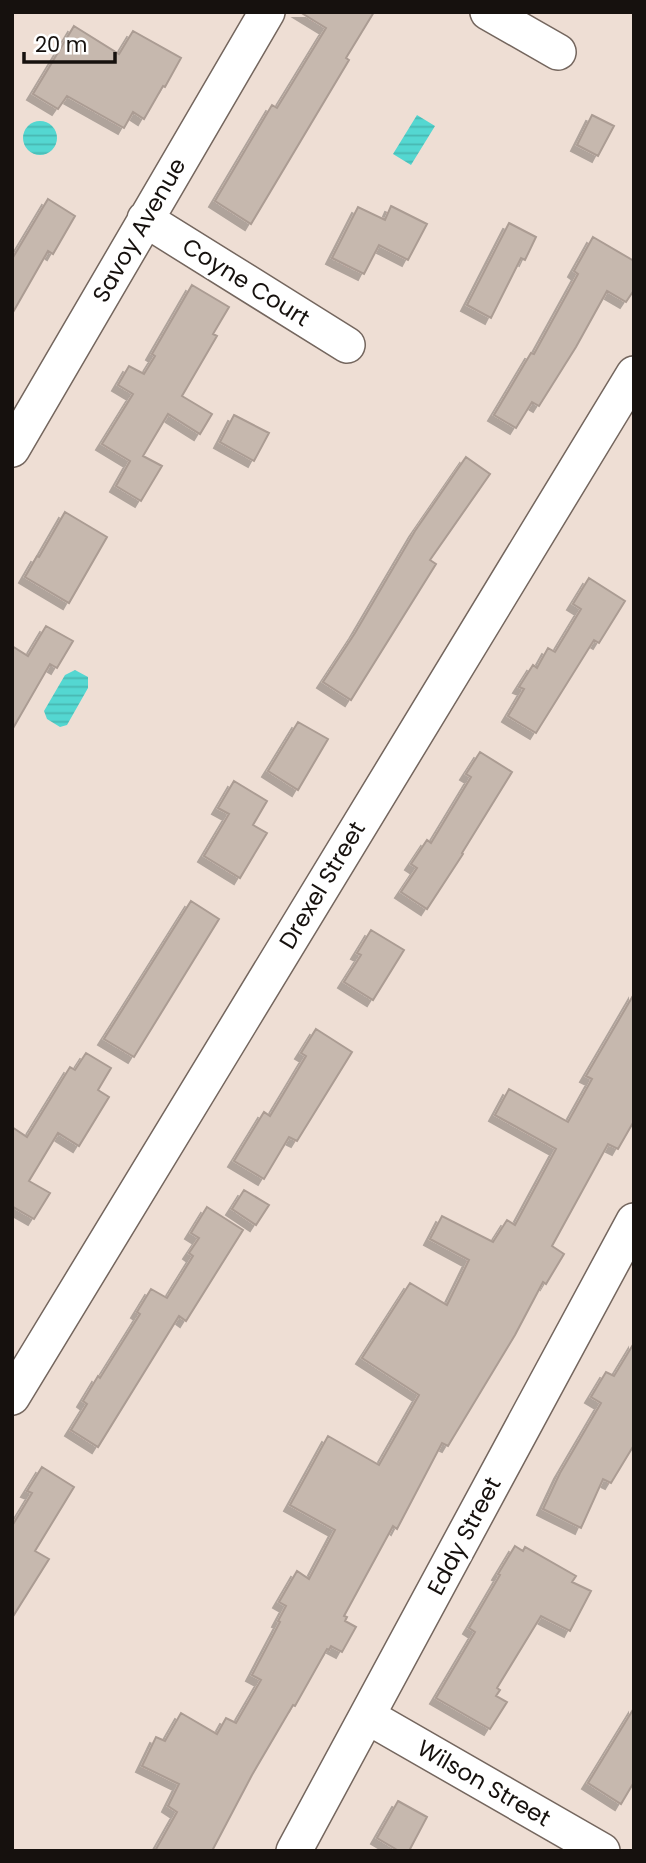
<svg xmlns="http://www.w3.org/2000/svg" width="646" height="1863" font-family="Poppins,sans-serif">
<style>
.water{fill:url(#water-rules)}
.building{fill:#c6b8ae;stroke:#ab9c93;stroke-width:2;filter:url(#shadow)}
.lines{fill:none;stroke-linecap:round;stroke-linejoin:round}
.minor-casing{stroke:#74665e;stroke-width:38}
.minor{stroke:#fff;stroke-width:35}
.labels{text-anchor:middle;stroke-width:7;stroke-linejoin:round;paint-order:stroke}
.street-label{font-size:23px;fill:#16110e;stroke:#fff}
</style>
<defs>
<pattern id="water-rules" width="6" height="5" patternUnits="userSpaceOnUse" patternTransform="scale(1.75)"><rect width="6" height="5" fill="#54d7d1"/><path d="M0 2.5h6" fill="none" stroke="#48b8b2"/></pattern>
<filter id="shadow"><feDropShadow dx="-6" dy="6" stdDeviation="0" flood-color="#0004"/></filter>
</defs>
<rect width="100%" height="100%" fill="#eeded4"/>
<path class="water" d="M 417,115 L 435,126 L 411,165 L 393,154 Z
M23 138a17 17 0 1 1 34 0a17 17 0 1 1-34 0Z
M 75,670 L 88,677 L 88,688 L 67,725 L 60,727 L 47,719 L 44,711 L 65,675 Z"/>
<path class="building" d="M 300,12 L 374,12 L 346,58 L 349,60 L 251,224 L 215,201 L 272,105 L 277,108 L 326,28 Z
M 74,26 L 119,54 L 133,31 L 181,58 L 165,87 L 163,86 L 144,119 L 133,112 L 124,128 L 67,96 L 58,109 L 33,94 Z
M 592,115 L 614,126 L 598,156 L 577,145 Z
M 48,199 L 75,216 L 53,254 L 48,251 L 12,314 L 12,259 Z
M 391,206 L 427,224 L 408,260 L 379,245 L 364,274 L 332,258 L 358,207 L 385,220 Z
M 509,223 L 536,237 L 525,260 L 521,258 L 491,318 L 467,305 Z
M 593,237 L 634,261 L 634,290 L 626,302 L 607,291 L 576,347 L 539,406 L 532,402 L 516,428 L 494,415 L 531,353 L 534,354 L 578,274 L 574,271 Z
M 192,285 L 229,307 L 213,334 L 217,336 L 182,396 L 212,414 L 200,434 L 168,414 L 143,456 L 162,466 L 141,501 L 116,486 L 130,461 L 102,444 L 133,394 L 118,385 L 129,366 L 144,374 L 155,356 L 152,354 Z
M 234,415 L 269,433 L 254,461 L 220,442 Z
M 466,457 L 490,474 L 430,560 L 436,564 L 351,700 L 323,682 L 355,633 L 415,531 Z
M 65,512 L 107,537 L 69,603 L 25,577 L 37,556 L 39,557 Z
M 589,578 L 625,601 L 599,643 L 594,640 L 536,733 L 508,716 L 524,689 L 519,687 L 533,665 L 537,668 L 548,648 L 555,652 L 581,609 L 573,604 Z
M 46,626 L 73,641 L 57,668 L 50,664 L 12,730 L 12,646 L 28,656 Z
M 298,722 L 328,739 L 298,790 L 268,771 Z
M 480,752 L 512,772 L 462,853 L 463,854 L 427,909 L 401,892 L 417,868 L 411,864 L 427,840 L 431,843 L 471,777 L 466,774 Z
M 234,781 L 267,801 L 253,825 L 267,833 L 240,878 L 204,856 L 229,814 L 218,808 Z
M 191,901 L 219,919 L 134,1057 L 104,1039 Z
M 371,930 L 404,950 L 373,1000 L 344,982 L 361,955 L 357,953 Z
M 634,994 L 634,1121 L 618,1149 L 608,1144 L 552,1246 L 564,1254 L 546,1284 L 543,1282 L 515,1335 L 448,1446 L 442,1443 L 397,1529 L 393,1526 L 344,1616 L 347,1617 L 345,1621 L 356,1627 L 342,1652 L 331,1646 L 329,1650 L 327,1649 L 295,1706 L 293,1705 L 252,1775 L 212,1851 L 155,1851 L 177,1812 L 168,1806 L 179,1784 L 142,1766 L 156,1737 L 165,1741 L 181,1713 L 217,1734 L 226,1718 L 236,1723 L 261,1680 L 252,1675 L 280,1622 L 278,1621 L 286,1606 L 279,1602 L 297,1571 L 309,1579 L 335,1530 L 290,1505 L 328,1436 L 379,1465 L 419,1395 L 362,1358 L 410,1283 L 447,1305 L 469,1260 L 430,1239 L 442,1216 L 493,1242 L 507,1220 L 515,1225 L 556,1149 L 495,1115 L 509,1089 L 568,1122 L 592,1079 L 586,1076 Z
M 316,1029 L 352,1052 L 297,1141 L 289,1137 L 264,1179 L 234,1161 L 264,1112 L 270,1116 L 306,1056 L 301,1053 Z
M 86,1053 L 111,1068 L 98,1090 L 109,1097 L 79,1146 L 58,1133 L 29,1181 L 50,1193 L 34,1219 L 13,1207 L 12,1209 L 12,1127 L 27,1137 L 70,1067 L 75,1070 Z
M 244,1190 L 269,1205 L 256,1225 L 232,1209 Z
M 207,1207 L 243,1230 L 186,1321 L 179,1316 L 98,1447 L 71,1430 L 87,1404 L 83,1401 L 98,1376 L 100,1378 L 140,1314 L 137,1312 L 151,1289 L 167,1298 L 193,1256 L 189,1253 L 199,1238 L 191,1233 Z
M 634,1343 L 634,1445 L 611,1483 L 603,1479 L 581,1528 L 543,1509 L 560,1473 L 601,1403 L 591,1397 L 606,1372 L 614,1376 Z
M 42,1467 L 74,1487 L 35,1551 L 49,1559 L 12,1618 L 12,1526 L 32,1493 L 27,1491 Z
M 515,1546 L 523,1551 L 525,1547 L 576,1576 L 572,1582 L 591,1591 L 570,1631 L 541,1616 L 497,1688 L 500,1690 L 496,1696 L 507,1702 L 490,1729 L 436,1698 L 475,1632 L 469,1628 L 500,1575 L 498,1574 Z
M 634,1708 L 634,1782 L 621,1804 L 588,1783 Z
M 398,1801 L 427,1817 L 409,1851 L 399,1851 L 377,1838 Z"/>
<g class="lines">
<defs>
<path id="minor" d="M 488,12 L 558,52
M 145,219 L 347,345
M 12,449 L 267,12
M 12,1397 L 634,374
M 367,1716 L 602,1851
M 294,1851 L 634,1221"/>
</defs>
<use href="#minor" class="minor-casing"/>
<use href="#minor" class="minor"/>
</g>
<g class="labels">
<g class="street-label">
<text transform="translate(139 230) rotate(-60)" y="8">Savoy Avenue</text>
<text transform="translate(246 282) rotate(32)" y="8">Coyne Court</text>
<text transform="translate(322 885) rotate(-59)" y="8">Drexel Street</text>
<text transform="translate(464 1536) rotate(-62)" y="8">Eddy Street</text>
<text transform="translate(484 1783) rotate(30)" y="8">Wilson Street</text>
</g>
</g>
<rect width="646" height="1863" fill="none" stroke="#16110e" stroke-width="28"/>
<path d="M24 52v10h91v-10" fill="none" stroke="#16110e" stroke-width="3.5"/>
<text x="35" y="52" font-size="21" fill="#16110e" stroke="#ffffff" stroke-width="5" paint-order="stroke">20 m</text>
</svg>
